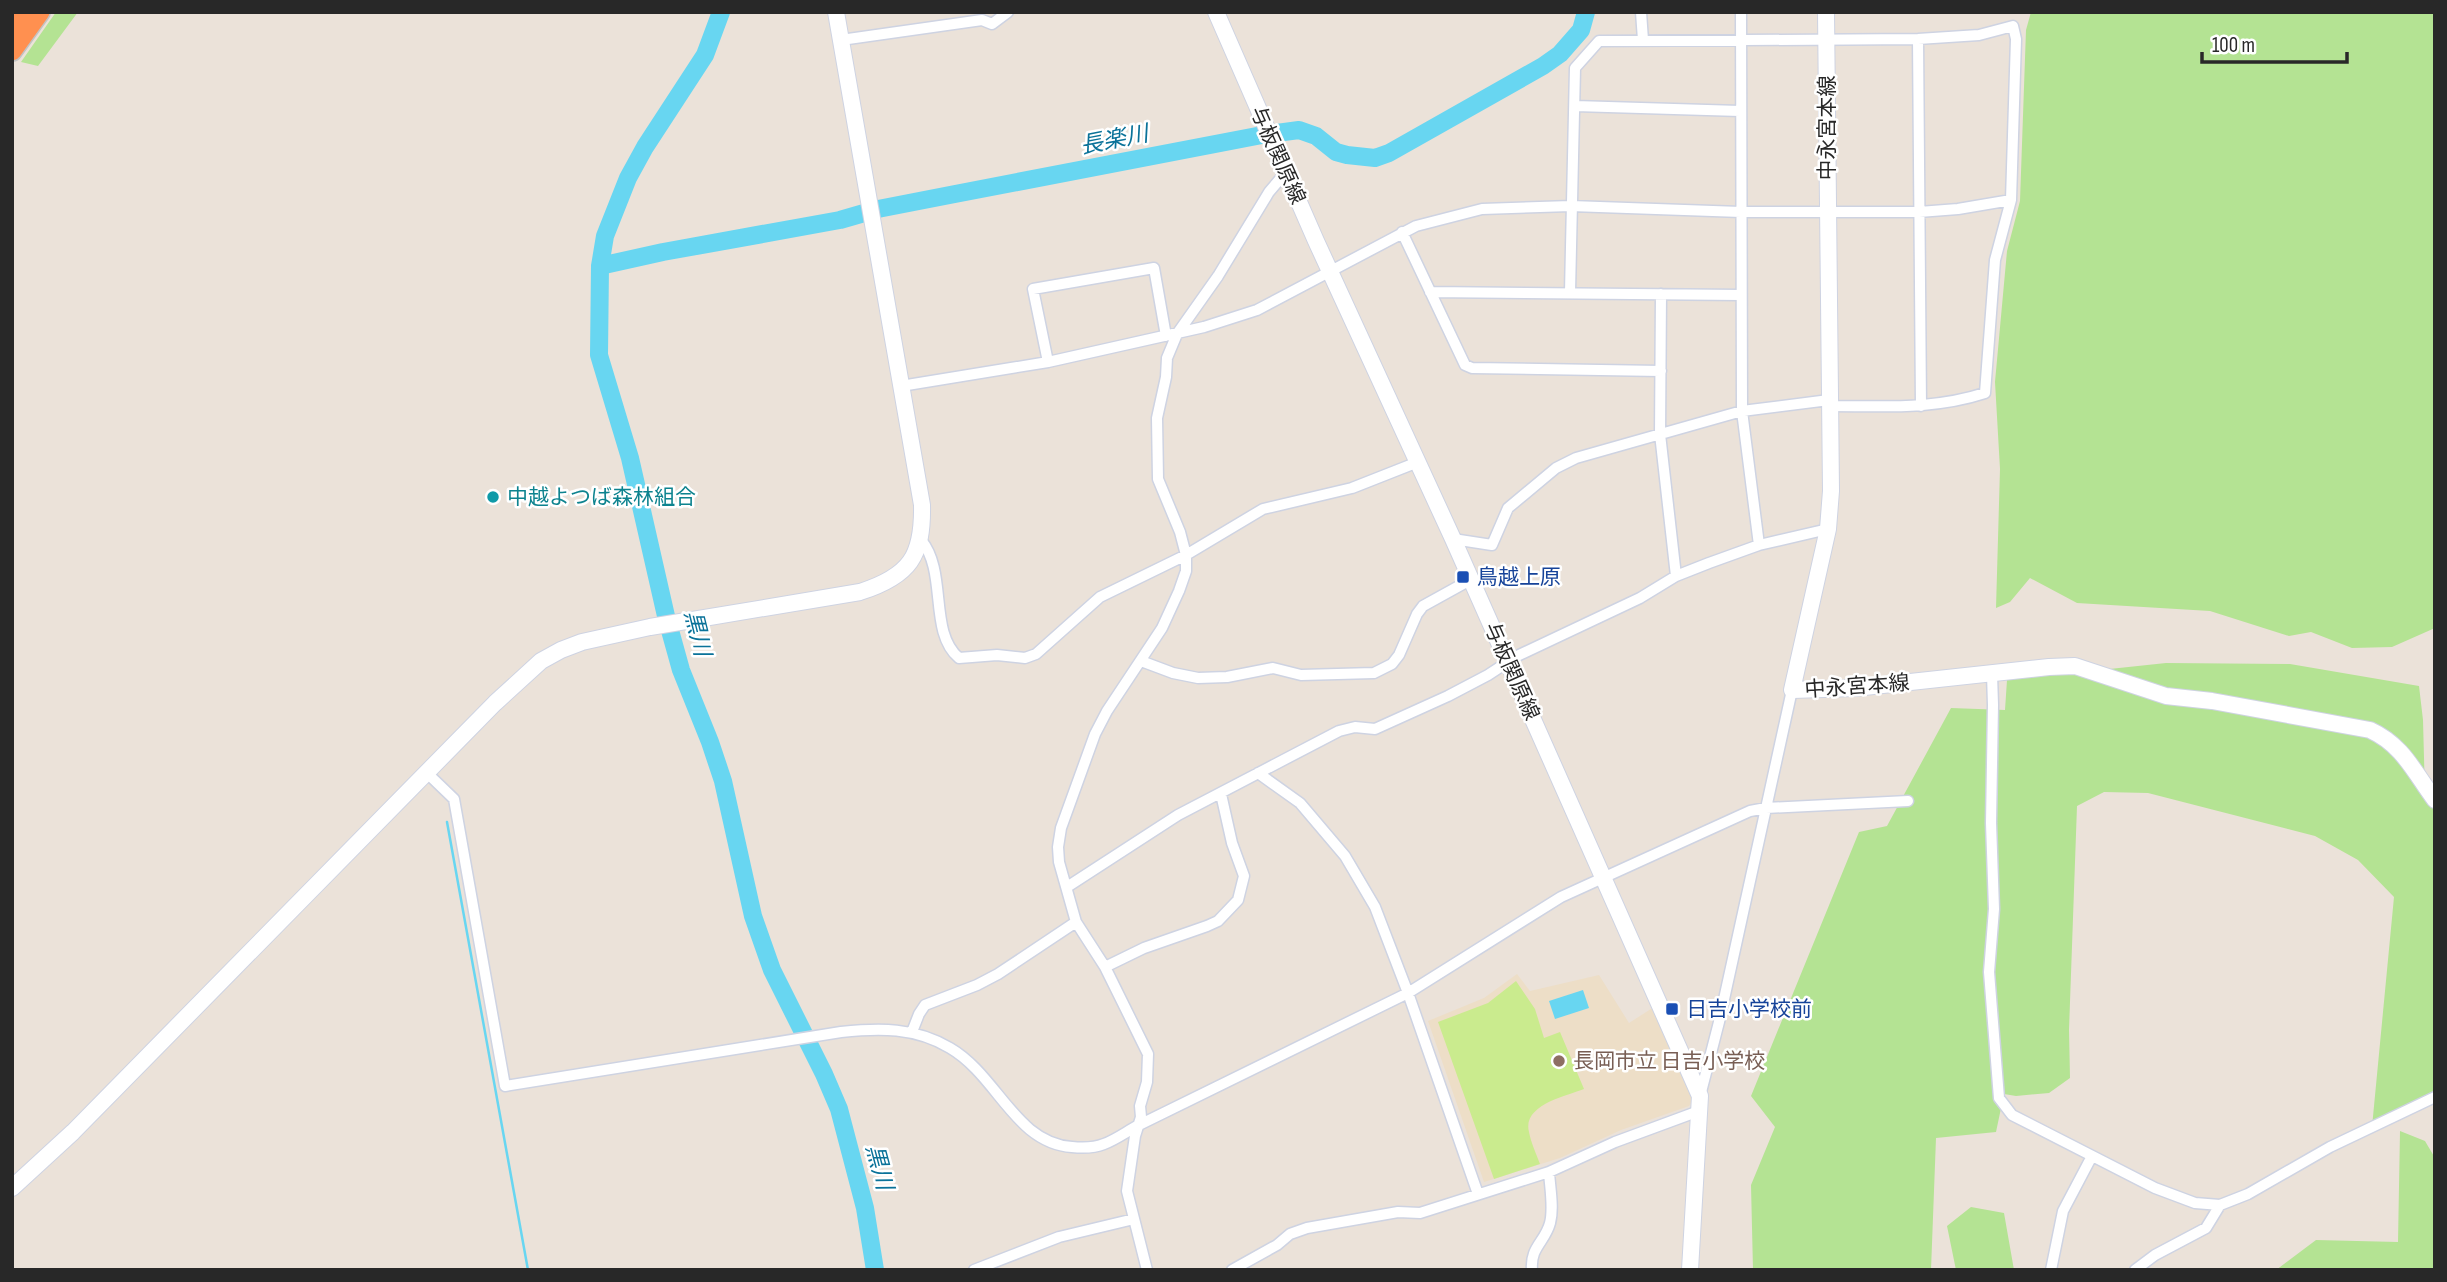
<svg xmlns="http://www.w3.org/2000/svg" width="2447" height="1282" font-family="'Sofia Sans Condensed','Noto Sans JP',sans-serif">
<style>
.education{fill:#eddec7}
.green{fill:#b4e393}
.pitch{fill:#caeb8e}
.water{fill:#68d6f1}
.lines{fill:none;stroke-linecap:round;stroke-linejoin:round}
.stream{stroke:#68d6f1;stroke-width:2.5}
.river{stroke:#68d6f1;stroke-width:18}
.street-casing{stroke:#ced3e2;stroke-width:13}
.secondary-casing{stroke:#ced3e2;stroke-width:18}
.highway-casing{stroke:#c3c3c3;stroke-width:22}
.street{stroke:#fff;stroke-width:10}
.secondary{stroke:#fff;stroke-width:16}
.highway{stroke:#ff9050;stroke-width:19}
.culture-dot{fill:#0f9aa8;stroke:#fff;stroke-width:2.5}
.transit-dot{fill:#1a4fb4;stroke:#fff;stroke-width:2.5}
.education-dot{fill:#8d6e63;stroke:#fff;stroke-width:2.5}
.labels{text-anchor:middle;stroke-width:5;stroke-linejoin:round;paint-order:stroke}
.street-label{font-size:21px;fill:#282828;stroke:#fff}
.culture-label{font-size:21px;fill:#0d838f;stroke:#fff;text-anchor:start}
.transit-label{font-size:21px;fill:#164399;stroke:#fff;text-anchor:start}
.education-label{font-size:21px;fill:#785e54;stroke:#fff;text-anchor:start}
.water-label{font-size:23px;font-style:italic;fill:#0a7299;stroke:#fff}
</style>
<rect width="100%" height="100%" fill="#ebe2d9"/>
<path class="education" d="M 1517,974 L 1530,991 L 1599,975 L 1629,1023 L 1654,1007 L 1693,1100 L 1689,1106 L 1621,1130 L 1560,1158 L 1484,1182 L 1428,1021 L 1484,998 Z"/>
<path class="green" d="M 56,12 L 78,12 L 38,66 L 21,62 Z
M 2031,12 L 2435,12 L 2435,628 L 2392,647 L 2352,648 L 2311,632 L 2289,636 L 2210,611 L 2077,603 L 2030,578 L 2010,602 L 1996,608 L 2000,469 L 1995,382 L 2007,251 L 2020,201 L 2026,30 Z
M 2166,663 L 2290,664 L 2419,686 L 2423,720 L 2425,795 L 2435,809 L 2435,1104 L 2372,1127 L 2394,897 L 2358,860 L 2315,836 L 2148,793 L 2104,792 L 2077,806 L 2069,1030 L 2070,1078 L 2049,1093 L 2016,1096 L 2004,1094 L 1996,1132 L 1936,1138 L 1931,1270 L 1753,1270 L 1751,1185 L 1775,1127 L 1751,1096 L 1859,832 L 1887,826 L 1951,708 L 2005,710 L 2007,680 Z
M 2400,1131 L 2425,1141 L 2435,1158 L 2435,1270 L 2276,1270 L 2316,1240 L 2398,1242 Z
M 1971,1207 L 2004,1213 L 2014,1270 L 1956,1270 L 1947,1226 Z"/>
<path class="pitch" d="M 1516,981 L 1535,1009 L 1544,1038 L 1560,1032 L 1584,1089 C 1566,1096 1522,1105 1529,1132 C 1531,1143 1536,1153 1540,1164 L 1494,1179 L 1438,1022 L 1488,1003 Z"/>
<path class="water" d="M 1583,990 L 1589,1008 L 1555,1019 L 1549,1001 Z"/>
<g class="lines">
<path class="stream" d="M 447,822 L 528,1270"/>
<path class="river" d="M 721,12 L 705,55 L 645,147 L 628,178 L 605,236 L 600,266 L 599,355 L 630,458 L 666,616 L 681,670 L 710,742 L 723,781 L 753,916 L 772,970 L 824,1074 L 839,1109 L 865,1208 L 875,1270
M 600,266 L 663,252 L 840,220 L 878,209 L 955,194 L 1262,135 L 1299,130 L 1316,136 L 1336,152 L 1347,155 L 1375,158 L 1389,153 L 1543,66 L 1560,54 L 1581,30 L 1586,12"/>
<defs>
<path id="street" d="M 1641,12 L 1643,40
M 1741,12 L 1742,411 L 1759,545
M 1918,39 L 1921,406
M 841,40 L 982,20 L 992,24 L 1008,12
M 1575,106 L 1740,111
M 1402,232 L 1465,365 L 1472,368 L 1661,371
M 1430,292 L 1741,295
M 1570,292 L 1575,68 L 1599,41 L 1918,39 L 1979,35 L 2013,26 L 2016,39 L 2011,200 L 1995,260 L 1985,393 C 1933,410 1883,406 1829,406
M 1661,294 L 1660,434 L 1676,576
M 1048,362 L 1033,289 L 1154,268 L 1166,336
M 901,386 L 1048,362 L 1204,327 L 1257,310 L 1416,226 L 1482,209 L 1571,206 L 1741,212 L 1919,212 L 1958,209 L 2011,200
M 1453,539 L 1492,545 L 1508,508 L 1556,468 L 1576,458 L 1742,411 L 1829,400
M 921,540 C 948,572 928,632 959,658 L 997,655 L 1025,658 L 1036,654 L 1100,597 L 1186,555 L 1263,509 L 1352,488 L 1418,462
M 1141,661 L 1173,673 L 1198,678 L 1227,677 L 1273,668 L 1301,675 L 1374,673 L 1392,664 L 1399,655 L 1417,614 L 1423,606 L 1470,580
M 1992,674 L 1993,705 L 1991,823 L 1994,909 L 1989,972 L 1999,1098 L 2012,1115 L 2155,1188 L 2195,1203 L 2220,1205 L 2248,1194 L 2330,1147 L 2435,1097
M 427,773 L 454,799 L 505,1086 L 841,1032 C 879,1028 915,1027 950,1048 C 998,1076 1015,1143 1072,1147 C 1082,1148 1094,1148 1104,1144 C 1115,1140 1126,1132 1137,1126 L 1408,993 L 1561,897 L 1750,811 L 1766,808 L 1908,801
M 1258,773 L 1300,803 L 1345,856 L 1375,907 L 1408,993 L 1478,1194
M 1067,887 L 1178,815 L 1339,731 L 1355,727 L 1375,729 L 1448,696 L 1488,675 L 1517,656 L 1640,598 L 1676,576 L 1709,563 L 1759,545 L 1828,529
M 1105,967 L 1144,948 L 1207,926 L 1218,921 L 1238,900 L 1244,876 L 1232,843 L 1221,794
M 912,1032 L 919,1014 L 925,1005 L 977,985 L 998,974 L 1076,922
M 1700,1096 L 1719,1022 L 1792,690
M 974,1270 L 1059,1237 L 1134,1219
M 1147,1270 L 1127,1191 L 1135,1136 L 1141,1117 L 1140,1106 L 1147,1082 L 1148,1054 L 1105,967 L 1076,922 L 1059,862 L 1058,847 L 1061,828 L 1095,734 L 1107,711 L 1162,628 L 1179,591 L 1186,571 L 1186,555 L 1180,532 L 1158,479 L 1157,418 L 1166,377 L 1167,358 L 1177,334 L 1218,276 L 1269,192 L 1286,172
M 1232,1270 L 1277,1245 L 1290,1234 L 1307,1228 L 1398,1212 L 1420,1213 L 1549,1172 L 1615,1142 L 1699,1111
M 1532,1270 C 1530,1247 1545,1242 1550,1223 C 1554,1208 1550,1188 1549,1172
M 2051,1270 L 2063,1211 L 2092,1156
M 2135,1270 L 2155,1255 L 2206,1228 L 2220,1205"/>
<path id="secondary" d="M 1216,12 L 1316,241 L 1453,539 L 1700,1096 L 1690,1270
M 1826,12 L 1831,491 L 1828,529 L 1792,690 L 1855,688 L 2049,667 L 2075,666 L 2166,696 L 2212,701 L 2370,730 C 2403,745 2414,772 2435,800
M 12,1188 L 73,1132 L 495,703 L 541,661 L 561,650 L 582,642 L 650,627 L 860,592 C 910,576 923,556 922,505 L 836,12"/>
<path id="highway" d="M 12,23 L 20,12
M 12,51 L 40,12"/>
</defs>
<use href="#street" class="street-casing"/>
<use href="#secondary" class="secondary-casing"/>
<use href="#highway" class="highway-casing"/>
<use href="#street" class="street"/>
<use href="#secondary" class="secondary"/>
<use href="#highway" class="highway"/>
</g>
<circle class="culture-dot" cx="493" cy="497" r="7"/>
<g class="transit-dot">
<rect x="1456" y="570" width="14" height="14" rx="3.5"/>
<rect x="1665" y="1002" width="14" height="14" rx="3.5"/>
</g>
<circle class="education-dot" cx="1559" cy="1061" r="7"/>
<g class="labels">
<g class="street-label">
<text transform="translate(1827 128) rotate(-90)" y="7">中永宮本線</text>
<text transform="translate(1278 155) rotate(66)" y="7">与板関原線</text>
<text transform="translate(1512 671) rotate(66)" y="7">与板関原線</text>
<text transform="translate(1857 686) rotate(-4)" y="7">中永宮本線</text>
</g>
<g class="culture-label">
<text x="507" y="504">中越よつば森林組合</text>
</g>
<g class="transit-label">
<text x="1477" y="584">鳥越上原</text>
<text x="1686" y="1016">日吉小学校前</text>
</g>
<g class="education-label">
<text x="1573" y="1068">長岡市立 日吉小学校</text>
</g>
<g class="water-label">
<text transform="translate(1114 139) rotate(-11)" y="8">長楽川</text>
<text transform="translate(698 633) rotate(76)" y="8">黒川</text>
<text transform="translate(880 1167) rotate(75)" y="8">黒川</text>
</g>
</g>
<rect width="2447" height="1282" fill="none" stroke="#282828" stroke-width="28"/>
<path d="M2202 52v10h145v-10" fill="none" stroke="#282828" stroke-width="3.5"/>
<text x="2212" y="52" font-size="21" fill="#282828" stroke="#ffffff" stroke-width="5" paint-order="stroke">100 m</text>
</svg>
